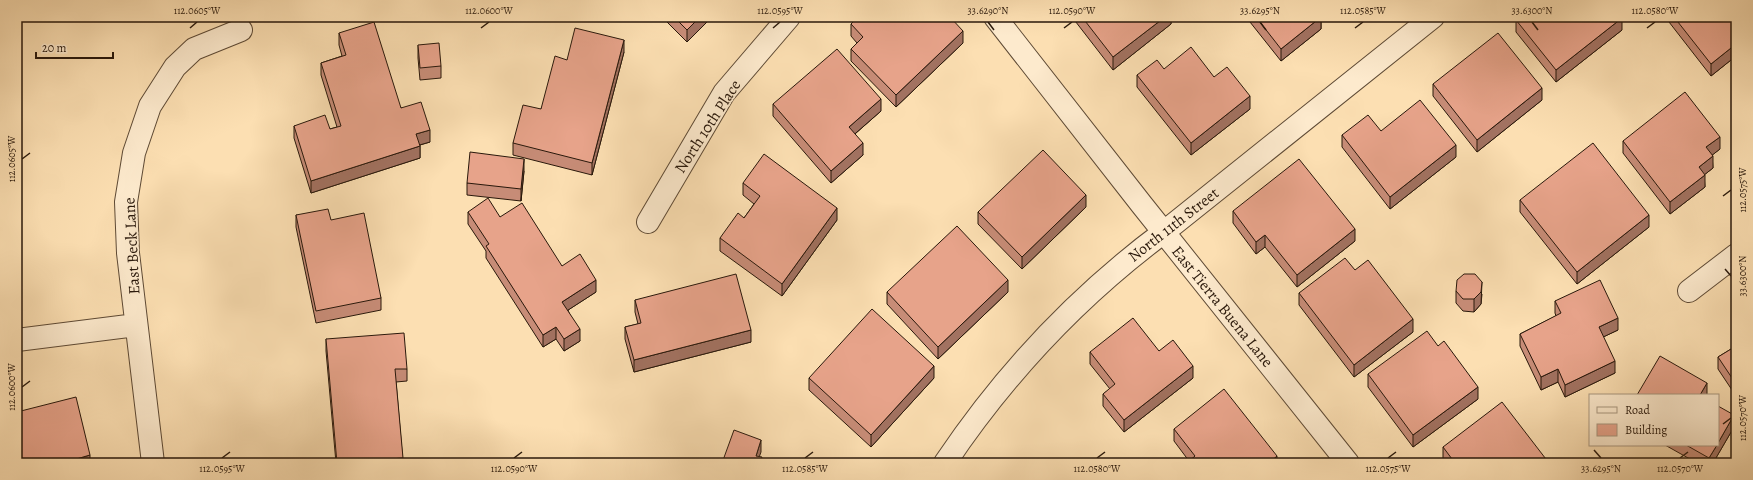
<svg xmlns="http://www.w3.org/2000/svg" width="1753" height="480" font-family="Alegreya,serif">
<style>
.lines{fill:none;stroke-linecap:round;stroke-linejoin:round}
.minor-casing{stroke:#5e4a35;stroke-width:24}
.minor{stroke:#fdeacd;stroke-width:22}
.wall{fill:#c78c77;stroke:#29180b}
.shaded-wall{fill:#a27261;stroke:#29180b}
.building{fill:#e7a38a;stroke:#29180b}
.ticks{fill:none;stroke:#29180b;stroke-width:1.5}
.labels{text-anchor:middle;stroke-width:3.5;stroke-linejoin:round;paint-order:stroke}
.street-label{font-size:16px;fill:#29180b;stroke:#fdeacd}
.neatline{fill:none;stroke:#29180b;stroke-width:1.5}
.ticks-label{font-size:10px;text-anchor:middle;fill:#29180b}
</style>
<rect width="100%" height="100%" fill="#fcdfb2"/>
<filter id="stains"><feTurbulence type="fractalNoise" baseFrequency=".005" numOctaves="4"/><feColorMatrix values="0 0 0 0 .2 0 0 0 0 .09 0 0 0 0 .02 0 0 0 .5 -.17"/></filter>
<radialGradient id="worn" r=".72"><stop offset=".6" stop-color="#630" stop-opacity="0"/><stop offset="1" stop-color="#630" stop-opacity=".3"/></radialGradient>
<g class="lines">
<defs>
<path id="minor" d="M 995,17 L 1142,205 L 1348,463
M 648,222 L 724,93 L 789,17
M 1689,291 L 1736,255
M 17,340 L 136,325
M 153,463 L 128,253 L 126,202 L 134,153 L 150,106 L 175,67 L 194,49 L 241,30
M 945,463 C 1004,375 1078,296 1164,232 L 1433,17"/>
</defs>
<use href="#minor" class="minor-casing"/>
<use href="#minor" class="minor"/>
</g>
<path class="wall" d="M 662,17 L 712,17 L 687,42 Z
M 1072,17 L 1171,17 L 1171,24 L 1113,70 Z
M 1246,17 L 1321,17 L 1321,29 L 1281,61 Z
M 1669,17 L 1736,17 L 1736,56 L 1711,76 L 1669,22 Z
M 1516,20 L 1622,30 L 1556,82 L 1516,32 Z
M 851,24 L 963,43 L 896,107 L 851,61 L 851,49 L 857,43 L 851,36 Z
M 339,33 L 430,142 L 420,145 L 420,158 L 311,193 L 294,138 L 294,126 L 330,129 L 337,127 L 321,75 L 321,63 L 342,56 L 339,45 Z
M 418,45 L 441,66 L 441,78 L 420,80 L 418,58 Z
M 624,52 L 592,175 L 513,155 L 513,143 L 541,109 L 567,60 Z
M 1164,69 L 1214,77 L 1250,109 L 1191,155 L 1137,87 L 1137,75 Z
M 1736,79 L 1736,94 L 1735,92 L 1735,80 Z
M 1433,84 L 1542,100 L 1477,152 L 1433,96 Z
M 773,104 L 881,111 L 855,134 L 863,155 L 831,183 L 773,116 Z
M 1381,131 L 1456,157 L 1390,209 L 1342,147 L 1342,135 Z
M 1623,141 L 1720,149 L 1712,155 L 1713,168 L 1704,175 L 1705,187 L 1670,214 L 1623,153 Z
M 524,171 L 521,201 L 467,195 L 467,183 Z
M 743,183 L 837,220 L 782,296 L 720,251 L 720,238 L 744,218 L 754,204 L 743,195 Z
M 1520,200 L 1649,227 L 1577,284 L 1520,212 Z
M 1086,207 L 1022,269 L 978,224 L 978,212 Z
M 1233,211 L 1355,241 L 1297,287 L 1265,247 L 1256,254 L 1233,223 Z
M 468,212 L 500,217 L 562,266 L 596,292 L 568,310 L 580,341 L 564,351 L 556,339 L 543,347 L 486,258 L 486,251 L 468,224 Z
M 296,215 L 331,220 L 381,298 L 381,310 L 316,323 L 296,227 Z
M 1355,270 L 1413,332 L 1354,377 L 1299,305 L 1299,293 Z
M 1456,291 L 1482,294 L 1481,304 L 1474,312 L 1463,311 L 1456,303 Z
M 887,292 L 1008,292 L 938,359 L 887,304 Z
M 635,300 L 751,342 L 634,372 L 625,339 L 625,327 L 638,324 L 635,312 Z
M 1555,301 L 1618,330 L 1603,337 L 1615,373 L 1565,397 L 1558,382 L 1541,390 L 1520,346 L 1520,334 L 1556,316 L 1555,313 Z
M 326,339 L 407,369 L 407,381 L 396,382 L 403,463 L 336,463 L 326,351 Z
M 1736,346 L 1736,396 L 1718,369 L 1718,357 Z
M 1159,351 L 1193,378 L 1124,432 L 1103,406 L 1103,394 L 1110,389 L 1090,364 L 1090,352 Z
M 1368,374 L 1478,399 L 1413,447 L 1368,387 Z
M 809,378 L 934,378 L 871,447 L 809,390 Z
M 17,412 L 90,463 L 20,463 L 17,449 Z
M 1734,427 L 1713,463 L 1697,463 L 1665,445 L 1718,445 Z
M 1174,429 L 1277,463 L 1189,461 L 1174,441 Z
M 1443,447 L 1549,463 L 1446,463 L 1443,459 Z"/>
<path class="shaded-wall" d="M 700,17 L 712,17 L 687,42 L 687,30 Z
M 1165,17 L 1171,17 L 1171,24 L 1113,70 L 1113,57 Z
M 1321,17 L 1321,29 L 1281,61 L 1281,49 Z
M 1622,18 L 1622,30 L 1556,82 L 1556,70 Z
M 963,31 L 963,43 L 896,107 L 896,95 Z
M 624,40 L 624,52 L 592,175 L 592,163 Z
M 1736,44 L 1736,56 L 1711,76 L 1711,64 Z
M 1542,88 L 1542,100 L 1477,152 L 1477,140 Z
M 1250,96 L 1250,109 L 1191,155 L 1191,143 Z
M 881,99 L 881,111 L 849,139 L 849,127 Z
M 430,130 L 430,142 L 416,146 L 416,134 Z
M 1720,137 L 1720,149 L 1706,160 L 1706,147 Z
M 863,143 L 863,155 L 831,183 L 831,171 Z
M 1456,145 L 1456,157 L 1390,209 L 1390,197 Z
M 420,146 L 420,158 L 311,193 L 311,181 Z
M 1713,156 L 1713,168 L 1699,179 L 1699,167 Z
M 524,159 L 524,171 L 521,201 L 521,189 Z
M 1705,175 L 1705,187 L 1670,214 L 1670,202 Z
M 1086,195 L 1086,207 L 1022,269 L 1022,257 Z
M 837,208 L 837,220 L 782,296 L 782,284 Z
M 1649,215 L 1649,227 L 1577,284 L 1577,272 Z
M 1355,229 L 1355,241 L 1297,287 L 1297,275 Z
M 1265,235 L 1265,247 L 1256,254 L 1256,242 Z
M 596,280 L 596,292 L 562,314 L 562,302 Z
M 1008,280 L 1008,292 L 938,359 L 938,347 Z
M 1482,282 L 1481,304 L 1474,312 L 1474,299 Z
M 1618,318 L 1618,330 L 1599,339 L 1599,327 Z
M 1413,319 L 1413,332 L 1354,377 L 1354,365 Z
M 556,327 L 556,339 L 543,347 L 543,335 Z
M 580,329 L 580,341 L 564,351 L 564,339 Z
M 751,330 L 751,342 L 634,372 L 634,360 Z
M 1615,361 L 1615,373 L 1565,397 L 1565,385 Z
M 934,366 L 934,378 L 871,447 L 871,435 Z
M 1193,366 L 1193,378 L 1124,432 L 1124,420 Z
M 1558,369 L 1558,382 L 1541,390 L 1541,377 Z
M 1707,383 L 1707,395 L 1700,395 Z
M 1478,387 L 1478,399 L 1413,447 L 1413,435 Z
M 1734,415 L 1734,427 L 1713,463 L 1709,463 L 1709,458 L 1717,445 L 1718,445 L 1718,443 Z
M 761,440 L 761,452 L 757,463 L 756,456 Z
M 90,455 L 90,463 L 73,463 L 73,460 Z
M 1277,456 L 1277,463 L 1269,463 Z"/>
<path class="building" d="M 674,17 L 700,17 L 687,30 Z
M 858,17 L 950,17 L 963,31 L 896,95 L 851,49 L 863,37 L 851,24 Z
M 1082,17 L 1165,17 L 1113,57 Z
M 1256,17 L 1321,17 L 1281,49 Z
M 1520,17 L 1622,17 L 1622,18 L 1556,70 L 1516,20 Z
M 1674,17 L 1736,17 L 1736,44 L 1711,64 Z
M 374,22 L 401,108 L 421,102 L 430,130 L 416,134 L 420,146 L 311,181 L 294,126 L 325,115 L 330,129 L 341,126 L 321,63 L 346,55 L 339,33 Z
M 575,28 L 624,40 L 592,163 L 513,143 L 523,105 L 541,109 L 555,56 L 567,60 Z
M 1498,33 L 1542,88 L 1477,140 L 1433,84 Z
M 439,43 L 441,66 L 420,68 L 418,45 Z
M 1191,47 L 1214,77 L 1227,67 L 1250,96 L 1191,143 L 1137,75 L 1157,60 L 1164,69 Z
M 837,49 L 881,99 L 849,127 L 863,143 L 831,171 L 773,104 Z
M 1685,92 L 1720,137 L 1706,147 L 1713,156 L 1699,167 L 1705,175 L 1670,202 L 1623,141 Z
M 1420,100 L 1456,145 L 1390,197 L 1342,135 L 1368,115 L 1381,131 Z
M 1593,143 L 1649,215 L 1577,272 L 1520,200 Z
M 1043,150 L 1086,195 L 1022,257 L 978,212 Z
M 470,152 L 524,159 L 521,189 L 467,183 Z
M 764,154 L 837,208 L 782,284 L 720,238 L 738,213 L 744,218 L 760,196 L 743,183 Z
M 1299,159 L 1355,229 L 1297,275 L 1265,235 L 1256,242 L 1233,211 Z
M 488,198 L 500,217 L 522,203 L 562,266 L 580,254 L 596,280 L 562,302 L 580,329 L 564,339 L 556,327 L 543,335 L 486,246 L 489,244 L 468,212 Z
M 328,209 L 331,220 L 364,213 L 381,298 L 316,311 L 296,215 Z
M 957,226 L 1008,280 L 938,347 L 887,292 Z
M 1345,258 L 1355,270 L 1368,260 L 1413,319 L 1354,365 L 1299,293 Z
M 736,274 L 751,330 L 634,360 L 625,327 L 641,323 L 635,300 Z
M 1464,274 L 1475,274 L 1482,282 L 1481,292 L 1474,299 L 1463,299 L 1456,291 L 1457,280 Z
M 1600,280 L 1618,318 L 1599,327 L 1615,361 L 1565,385 L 1558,369 L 1541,377 L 1520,334 L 1561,313 L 1555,301 Z
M 872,309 L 934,366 L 871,435 L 809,378 Z
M 1133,318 L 1159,351 L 1173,340 L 1193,366 L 1124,420 L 1103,394 L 1115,384 L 1090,352 Z
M 1427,331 L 1438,346 L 1444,341 L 1478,387 L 1413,435 L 1368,374 Z
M 404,333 L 407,369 L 395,369 L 403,458 L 337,463 L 326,339 Z
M 1736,346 L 1736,384 L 1718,357 Z
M 1660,356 L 1707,383 L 1700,395 L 1637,395 Z
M 1224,389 L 1277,456 L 1269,463 L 1187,463 L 1195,456 L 1174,429 Z
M 76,397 L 90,455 L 73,460 L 74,463 L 23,463 L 17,437 L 17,412 Z
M 1502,402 L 1549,463 L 1455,463 L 1443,447 Z
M 1718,406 L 1734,415 L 1718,443 Z
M 734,430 L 761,440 L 756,456 L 762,457 L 760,463 L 722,463 Z
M 1686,445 L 1717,445 L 1709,458 Z"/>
<path class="ticks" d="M 988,22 L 994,30M 1260,22 L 1266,30M 1532,22 L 1538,30M 190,28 L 197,22M 481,28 L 489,22M 773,28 L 780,22M 1064,28 L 1072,22M 1355,28 L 1363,22M 1647,28 L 1655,22M 22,159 L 30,153M 1723,196 L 1731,190M 1725,269 L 1731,276M 22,387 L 30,381M 1723,424 L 1731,418M 1594,450 L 1601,458M 222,458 L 230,452M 514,458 L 522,452M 805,458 L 813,452M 1097,458 L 1105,452M 1388,458 L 1396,452M 1680,458 L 1688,452"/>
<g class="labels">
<g class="street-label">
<text transform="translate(707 126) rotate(-57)" y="6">North 10th Place</text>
<text transform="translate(1173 224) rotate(-38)" y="6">North 11th Street</text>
<text transform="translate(131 246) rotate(-93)" y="6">East Beck Lane</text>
<text transform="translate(1223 306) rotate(51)" y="6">East Tierra Buena Lane</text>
</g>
</g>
<rect width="1753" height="480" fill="none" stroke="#fcdfb2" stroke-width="44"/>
<rect x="1589" y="394" width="130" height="52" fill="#fdeacd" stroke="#a8967f"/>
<rect x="1597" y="407" width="20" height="6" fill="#fdeacd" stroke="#a8967f"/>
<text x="1625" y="414" font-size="12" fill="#29180b">Road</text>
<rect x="1597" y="424" width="20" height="12" fill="#e7a38a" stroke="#a8967f"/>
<text x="1625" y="434" font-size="12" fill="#29180b">Building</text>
<path d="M36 52v6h77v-6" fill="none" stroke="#29180b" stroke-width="2"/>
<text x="42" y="52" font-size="12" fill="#29180b" stroke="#fdeacd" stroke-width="3" paint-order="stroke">20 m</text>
<rect x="22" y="22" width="1709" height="436" class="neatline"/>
<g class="ticks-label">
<text x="197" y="14">112.0605°W</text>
<text x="489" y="14">112.0600°W</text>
<text x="780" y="14">112.0595°W</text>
<text x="988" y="14">33.6290°N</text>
<text x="1072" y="14">112.0590°W</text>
<text x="1260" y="14">33.6295°N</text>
<text x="1363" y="14">112.0585°W</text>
<text x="1532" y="14">33.6300°N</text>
<text x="1655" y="14">112.0580°W</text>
<text transform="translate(11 159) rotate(-90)" y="4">112.0605°W</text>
<text transform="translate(1742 190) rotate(-90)" y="4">112.0575°W</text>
<text transform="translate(1742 276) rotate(-90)" y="4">33.6300°N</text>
<text transform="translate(11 387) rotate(-90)" y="4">112.0600°W</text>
<text transform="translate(1742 418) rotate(-90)" y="4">112.0570°W</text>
<text x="222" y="472">112.0595°W</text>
<text x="514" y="472">112.0590°W</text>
<text x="805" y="472">112.0585°W</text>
<text x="1097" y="472">112.0580°W</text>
<text x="1388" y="472">112.0575°W</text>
<text x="1601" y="472">33.6295°N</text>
<text x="1680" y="472">112.0570°W</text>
</g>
<rect width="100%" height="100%" filter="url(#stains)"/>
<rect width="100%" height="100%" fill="url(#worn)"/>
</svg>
